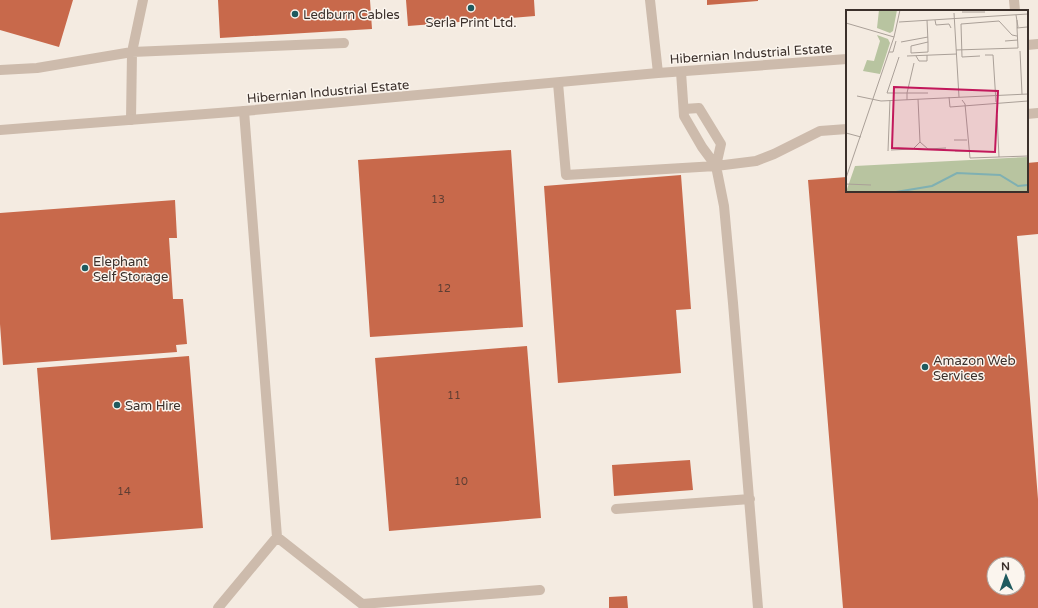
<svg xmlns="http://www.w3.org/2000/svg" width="1038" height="608" font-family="'Varela Round',sans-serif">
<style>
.building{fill:#c8694b;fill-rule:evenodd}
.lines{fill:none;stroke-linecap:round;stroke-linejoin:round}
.lane{stroke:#cdbbac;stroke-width:10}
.street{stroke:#cdbbac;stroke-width:10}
.poi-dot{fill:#1f5a5e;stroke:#fbf5ee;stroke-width:1.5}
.labels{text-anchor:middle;stroke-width:3;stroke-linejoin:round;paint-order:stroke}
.number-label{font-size:11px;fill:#5e3e33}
.poi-label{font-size:13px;fill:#3b302b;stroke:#fbf5ee;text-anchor:start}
.street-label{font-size:13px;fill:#3b302b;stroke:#fbf5ee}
.inset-river{fill:none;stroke:#7fb0b2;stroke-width:2}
.inset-road{fill:none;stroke:#aaa098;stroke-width:1}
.view{fill:#c2185b;fill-opacity:0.15;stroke:#c2185b;stroke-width:2}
.inset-edge{fill:none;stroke:#3b302b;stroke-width:2}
</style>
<rect width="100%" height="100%" fill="#f4ebe1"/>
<path class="building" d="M 0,0 L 73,0 L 59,47 L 0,30 Z
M 218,0 L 370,0 L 372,29 L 220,38 Z
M 406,0 L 534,0 L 535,16 L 408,26 Z
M 707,0 L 758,0 L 758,1 L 707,5 Z
M 511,150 L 523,327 L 370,337 L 358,160 Z
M 1038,162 L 1038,234 L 1017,236 L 1038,499 L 1038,608 L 843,608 L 808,180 L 847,177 L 847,191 L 1027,191 L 1027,163 ZM 994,564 L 1018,564 L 1018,588 L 994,588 Z
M 681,175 L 691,309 L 676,310 L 681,373 L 558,383 L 544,186 Z
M 175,200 L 177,238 L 169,238 L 173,299 L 183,299 L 187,344 L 176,345 L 177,352 L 3,365 L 0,324 L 0,213 Z
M 527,346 L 541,518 L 389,531 L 375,358 Z
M 189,356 L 203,528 L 51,540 L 37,368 Z
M 690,460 L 693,490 L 614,496 L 612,465 Z
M 627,596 L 628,608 L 609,608 L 609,597 Z"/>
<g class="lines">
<path class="lane" d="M 143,0 L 132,52 L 344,43
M 1014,0 L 1015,11
M 0,70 L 37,68 L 132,52 L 131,120
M 681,72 L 684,116 L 702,147 L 716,166
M 558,83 L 566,175 L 716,166 L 756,161 L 774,154 L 820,131 L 847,129
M 684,109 L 699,108 L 721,144 L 716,166 L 724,206 L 733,303 L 758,608
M 244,111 L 277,537
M 1027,114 L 1038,113
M 616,509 L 750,499
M 218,608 L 277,537 L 362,604 L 540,590"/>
<path class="street" d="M 650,0 L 658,73
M 1027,45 L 1038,44
M 0,130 L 244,111 L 658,73 L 847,59"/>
</g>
<g class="poi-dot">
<circle cx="471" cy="8" r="4"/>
<circle cx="295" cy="14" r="4"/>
<circle cx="85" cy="268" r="4"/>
<circle cx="925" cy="367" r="4"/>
<circle cx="117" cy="405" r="4"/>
</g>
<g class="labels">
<g class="number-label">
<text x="438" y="203">13</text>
<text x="444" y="292">12</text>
<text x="454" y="399">11</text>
<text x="461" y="485">10</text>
<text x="124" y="495">14</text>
</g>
<g class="poi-label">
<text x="303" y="19">Ledburn Cables</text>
<text x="471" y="27" text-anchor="middle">Serla Print Ltd.</text>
<text x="93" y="266">Elephant<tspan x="93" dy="15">Self Storage</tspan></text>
<text x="933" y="365">Amazon Web<tspan x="933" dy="15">Services</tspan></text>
<text x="125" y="410">Sam Hire</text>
</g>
<g class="street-label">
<text transform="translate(751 53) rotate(-4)" y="5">Hibernian Industrial Estate</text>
<text transform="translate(328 91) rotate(-5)" y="5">Hibernian Industrial Estate</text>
</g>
</g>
<g transform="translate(846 10)">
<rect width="182" height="182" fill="#f4ebe1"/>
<path d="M 33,0 L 51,0 L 47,21 L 44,23 L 31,18 ZM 31,25 L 42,29 L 44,33 L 34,64 L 17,61 L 21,50 L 28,51 L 34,31 ZM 182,147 L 182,182 L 0,182 L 9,156 Z" fill="#b8c4a0"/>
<path class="inset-river" d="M 50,182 L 86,176 L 111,163 L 154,165 L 172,176 L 182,175"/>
<path class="inset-road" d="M 116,2 L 139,2M 108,3 L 113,87M 170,5 L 172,17 L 171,18 L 171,10M 81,10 L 82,32 L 82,42 L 65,43 L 65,36 L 82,32M 89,10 L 90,15 L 103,14 L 105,18M 53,12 L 182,4M 0,13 L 48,27M 159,31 L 172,30M 55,32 L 82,27M 110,40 L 172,38 L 171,18 L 181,17M 174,41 L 176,84M 43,42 L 47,42 L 50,31M 139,45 L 147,45 L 150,92M 61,46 L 111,44M 70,46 L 73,51 L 81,51 L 81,45M 134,46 L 116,47 L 115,14 L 153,11 L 166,25 L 171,26M 53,47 L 41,83 L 61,83 L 61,90M 68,53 L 61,83 L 82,83M 11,86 L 35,91 L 182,84M 103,87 L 104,97 L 182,91M 72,89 L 74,132M 116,90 L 119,94 L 124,148 L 182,146M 151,105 L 153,147M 0,123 L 15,127M 108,130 L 121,130M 45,140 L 67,139 L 74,132 L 82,139 L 100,138M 42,141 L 44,90M 109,141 L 122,141M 0,168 L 48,27 L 54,0M 0,174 L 25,175"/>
<path class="view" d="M 48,77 L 152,81 L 149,142 L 46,138 Z"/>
<rect width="182" height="182" class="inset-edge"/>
</g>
<g transform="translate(1006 576) rotate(358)"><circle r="19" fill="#fbf5ee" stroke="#aea6a0"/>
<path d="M0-3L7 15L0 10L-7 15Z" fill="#1f5a5e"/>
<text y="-6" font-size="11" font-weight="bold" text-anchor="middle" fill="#3b302b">N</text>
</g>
</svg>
